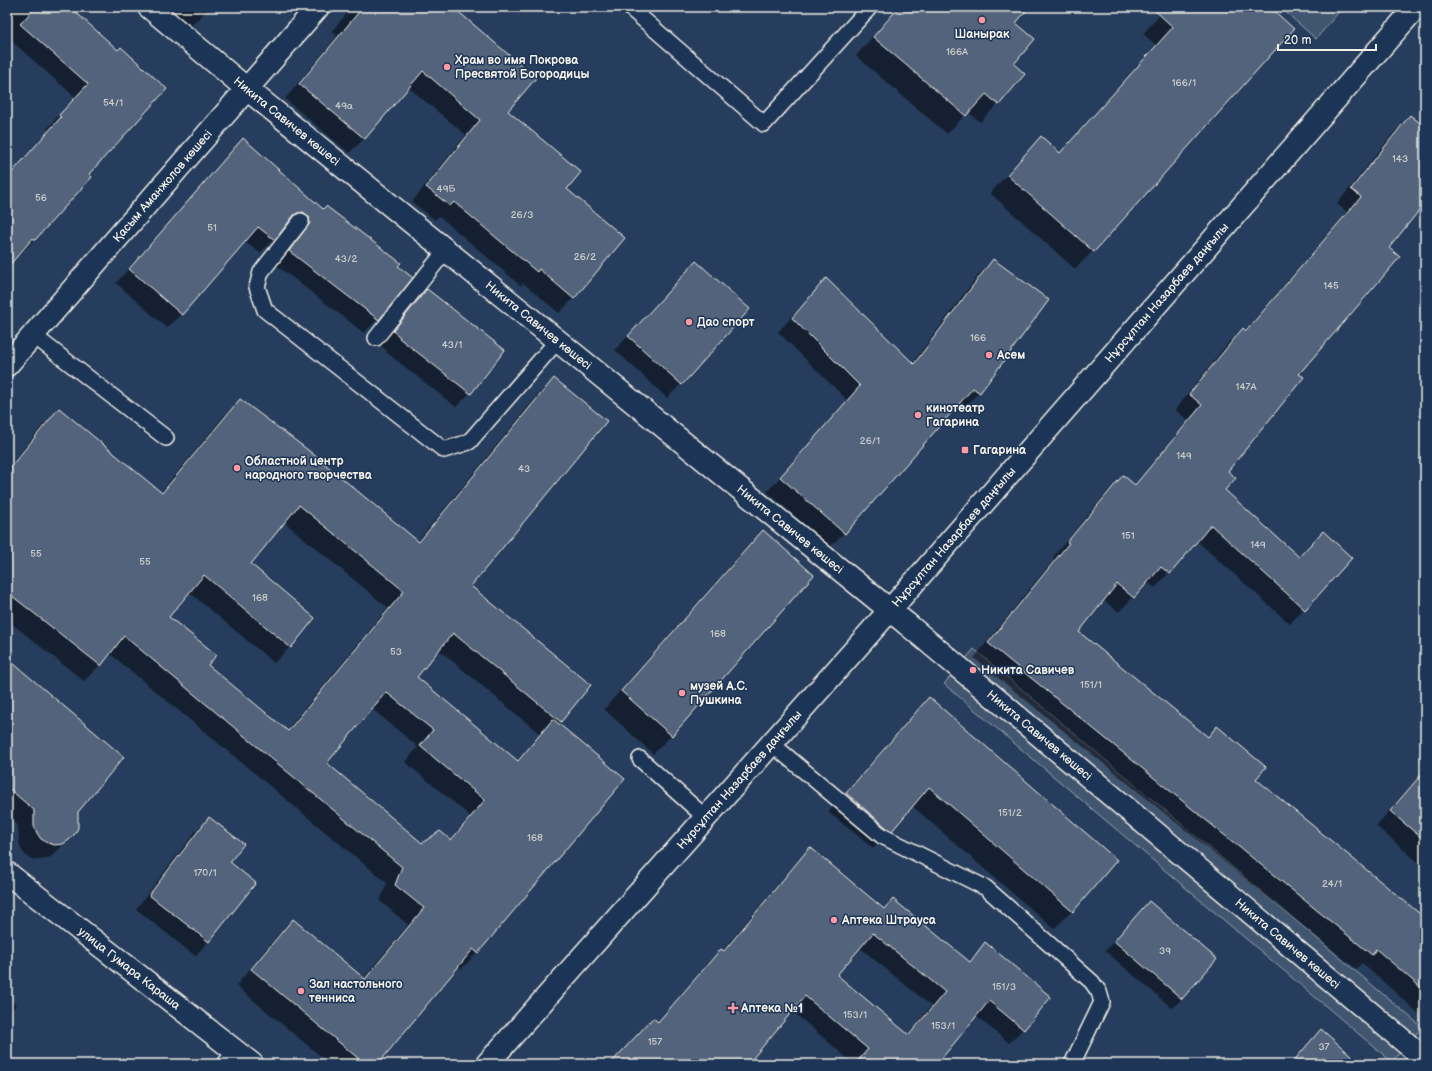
<svg xmlns="http://www.w3.org/2000/svg" width="1432" height="1071" font-family="'Balsamiq Sans',sans-serif">
<style>
.green{fill:#40546f;stroke:#9aa2ac}
.shadow{fill:#0007;fill-rule:evenodd}
.building{fill:#52647b;stroke:#f4f1e8;fill-rule:evenodd}
.lines{fill:none;stroke-linecap:round;stroke-linejoin:round}
.service-casing{stroke:#f4f1e8;stroke-width:18}
.pedestrian-casing{stroke:#f4f1e8;stroke-width:25}
.minor-casing{stroke:#f4f1e8;stroke-width:25}
.secondary-casing{stroke:#f4f1e8;stroke-width:25}
.service{stroke:#1d3557;stroke-width:15}
.pedestrian{stroke:#1d3557;stroke-width:22}
.minor{stroke:#1d3557;stroke-width:22}
.secondary{stroke:#1d3557;stroke-width:22}
.poi-dot{fill:#ff9aa2;stroke:#1d3557;stroke-width:1.5}
.labels{text-anchor:middle;stroke-width:3;stroke-linejoin:round;paint-order:stroke}
.number-label{font-size:10px;fill:#cccecd}
.poi-label{font-size:12px;font-weight:bold;fill:#f4f1e8;stroke:#1d3557;text-anchor:start}
.street-label{font-size:12px;fill:#f4f1e8;stroke:#1d3557}
</style>
<rect width="100%" height="100%" fill="#263d5d"/>
<filter id="ink" filterUnits="userSpaceOnUse"><feTurbulence type="fractalNoise" baseFrequency=".025" numOctaves="2"/><feDisplacementMap in="SourceGraphic" scale="8" xChannelSelector="R" yChannelSelector="G"/><feConvolveMatrix kernelMatrix="1 2 1 2 8 2 1 2 1" color-interpolation-filters="sRGB"/></filter>
<g filter="url(#ink)">
<path class="green" d="M 1280,7 L 1343,7 L 1316,39 Z
M 974,649 L 1422,1027 L 1392,1062 L 944,684 Z"/>
<path class="shadow" d="M 7,7 L 68,7 L 118,51 L 88,174 L 35,239 L 22,252 L 20,251 L 7,266 L 7,178 L 49,131 L 47,129 L 75,97 L 8,38 L 10,36 L 7,33 Z
M 168,7 L 210,7 L 190,27 Z
M 352,7 L 467,7 L 460,15 L 507,112 L 565,189 L 574,298 L 559,313 L 523,283 L 521,286 L 439,216 L 435,220 L 412,202 L 466,135 L 408,87 L 364,139 L 349,153 L 285,99 L 337,36 L 332,31 Z
M 898,7 L 1028,7 L 1014,23 L 1013,64 L 998,104 L 980,122 L 968,112 L 947,134 L 856,56 Z
M 1166,7 L 1268,7 L 1292,29 L 1093,251 L 1075,269 L 990,193 L 1041,138 L 1059,154 L 1156,45 L 1143,34 Z
M 1410,117 L 1425,129 L 1425,202 L 1388,248 L 1226,471 L 1224,490 L 1299,557 L 1323,532 L 1350,558 L 1290,624 L 1197,541 L 1169,573 L 1155,588 L 1147,582 L 1119,612 L 1103,600 L 1077,632 L 1207,738 L 1217,727 L 1255,779 L 1425,919 L 1425,1019 L 1362,963 L 1356,969 L 974,658 L 1055,558 L 1053,557 L 1108,491 L 1123,476 L 1134,486 L 1188,420 L 1175,410 L 1228,343 L 1243,329 L 1245,331 L 1347,212 L 1337,204 L 1395,131 Z
M 243,140 L 323,210 L 411,278 L 378,319 L 364,333 L 276,265 L 288,226 L 284,226 L 274,239 L 260,253 L 245,242 L 181,314 L 167,328 L 116,283 L 229,154 Z
M 993,260 L 979,392 L 966,406 L 959,402 L 844,533 L 830,547 L 767,492 L 847,400 L 778,332 L 826,279 L 912,364 L 979,274 Z
M 696,262 L 681,384 L 667,398 L 615,350 Z
M 427,290 L 504,350 L 470,393 L 456,407 L 386,352 L 387,351 L 380,345 L 413,304 Z
M 554,379 L 470,586 L 590,685 L 558,724 L 624,779 L 477,953 L 461,969 L 458,966 L 376,1064 L 330,1064 L 236,986 L 277,936 L 293,920 L 363,979 L 408,925 L 380,901 L 387,883 L 109,653 L 100,665 L 84,681 L 7,620 L 7,469 L 43,425 L 59,409 L 160,493 L 224,416 L 240,400 L 417,542 L 538,395 ZM 284,522 L 388,608 L 286,731 L 207,665 L 168,617 L 189,592 L 274,663 L 290,647 L 249,564 ZM 438,649 L 540,734 L 517,761 L 415,677 ZM 371,708 L 418,747 L 405,762 L 470,816 L 450,840 L 422,844 L 325,764 Z
M 763,531 L 813,575 L 671,736 L 653,754 L 604,709 L 745,549 Z
M 7,663 L 77,811 L 74,834 L 52,856 L 46,859 L 39,860 L 31,859 L 25,855 L 21,849 L 19,842 L 18,826 L 7,816 Z
M 929,699 L 1072,911 L 1054,929 L 912,806 L 891,830 L 873,848 L 828,812 L 911,717 Z
M 1425,769 L 1425,868 L 1376,826 Z
M 209,818 L 228,862 L 255,883 L 208,942 L 195,956 L 136,909 L 195,832 Z
M 810,848 L 884,910 L 968,962 L 985,944 L 1023,1029 L 1009,1043 L 976,1016 L 936,1064 L 854,1064 L 792,1011 L 746,1064 L 610,1064 L 657,1023 L 707,964 L 721,950 L 722,951 L 796,863 ZM 859,947 L 931,1006 L 908,1035 L 836,975 Z
M 1149,902 L 1182,999 L 1172,1008 L 1105,951 Z
M 7,998 L 16,1005 L 7,1017 Z
M 1321,1030 L 1360,1064 L 1290,1064 Z"/>
<path class="building" d="M 36,7 L 70,7 L 118,50 L 121,47 L 167,89 L 89,174 L 92,177 L 35,240 L 33,238 L 7,268 L 7,178 L 61,117 L 59,115 L 88,84 L 20,24 Z
M 363,7 L 453,7 L 536,78 L 508,111 L 581,172 L 567,189 L 625,238 L 574,299 L 539,269 L 537,272 L 454,202 L 450,206 L 426,187 L 480,120 L 423,71 L 365,139 L 299,84 Z
M 899,7 L 1029,7 L 1016,23 L 1035,39 L 1014,64 L 1025,74 L 999,105 L 986,94 L 966,116 L 873,37 Z
M 1151,7 L 1270,7 L 1294,29 L 1094,252 L 1007,175 L 1041,136 L 1060,153 L 1173,27 Z
M 1410,115 L 1425,127 L 1425,203 L 1389,248 L 1400,257 L 1299,374 L 1304,377 L 1228,471 L 1236,478 L 1225,490 L 1299,557 L 1323,531 L 1352,558 L 1305,610 L 1211,525 L 1170,574 L 1161,567 L 1134,598 L 1117,584 L 1079,632 L 1208,737 L 1217,726 L 1266,767 L 1256,779 L 1425,918 L 1425,991 L 1376,949 L 1372,955 L 988,643 L 1069,543 L 1067,542 L 1123,475 L 1135,485 L 1202,405 L 1189,394 L 1243,328 L 1246,331 L 1361,197 L 1351,189 Z
M 243,138 L 323,209 L 326,206 L 401,263 L 398,266 L 413,278 L 379,320 L 289,251 L 310,223 L 309,217 L 306,214 L 303,212 L 298,213 L 294,215 L 275,240 L 258,227 L 182,315 L 129,269 Z
M 993,259 L 1049,300 L 980,393 L 973,388 L 845,534 L 780,477 L 860,386 L 792,318 L 826,278 L 914,364 Z
M 696,261 L 750,309 L 682,385 L 628,336 Z
M 427,289 L 505,350 L 471,394 L 399,338 L 400,337 L 393,331 Z
M 554,378 L 607,421 L 471,586 L 591,685 L 561,722 L 453,633 L 417,677 L 518,761 L 553,719 L 625,779 L 478,953 L 473,949 L 378,1064 L 365,1064 L 251,969 L 293,919 L 365,979 L 424,908 L 395,885 L 402,867 L 124,636 L 101,666 L 7,592 L 7,471 L 59,408 L 162,493 L 240,399 L 308,450 L 419,542 ZM 299,505 L 404,591 L 288,731 L 208,665 L 217,655 L 169,617 L 204,575 L 291,648 L 315,618 L 251,564 ZM 386,692 L 433,730 L 420,746 L 485,800 L 451,840 L 440,831 L 422,843 L 327,763 Z
M 763,530 L 814,575 L 672,736 L 621,691 Z
M 7,658 L 124,757 L 78,812 L 78,828 L 74,835 L 69,840 L 63,844 L 55,845 L 48,843 L 41,839 L 37,833 L 34,826 L 34,810 L 7,787 Z
M 929,697 L 1117,860 L 1073,912 L 929,787 L 892,831 L 887,828 L 846,793 Z
M 1425,770 L 1425,841 L 1390,811 Z
M 209,817 L 244,844 L 230,862 L 256,883 L 209,942 L 149,895 Z
M 810,847 L 884,909 L 893,899 L 970,962 L 985,942 L 1051,997 L 1024,1030 L 989,1001 L 937,1064 L 855,1064 L 868,1049 L 805,996 L 748,1064 L 610,1064 L 653,1018 L 658,1022 L 721,949 L 724,951 ZM 873,933 L 945,992 L 909,1035 L 837,975 Z
M 1149,901 L 1217,959 L 1182,999 L 1114,941 Z
M 1321,1029 L 1361,1064 L 1291,1064 Z"/>
<g class="lines">
<defs>
<path id="service" d="M 629,7 L 764,124 L 870,7
M 301,221 L 261,272 L 257,287 L 265,310 L 444,450 L 469,442 L 558,340
M 33,335 L 166,438
M 376,338 L 446,250
M 772,744 L 882,836 L 986,888 L 1092,982 L 1099,992 L 1102,1002 L 1072,1064
M 640,759 L 706,818
M 225,1064 L 235,1051"/>
<g id="pedestrian">
<path id="s1" d="M 907,624 L 1425,1059"/>
</g>
<g id="minor">
<path id="s2" d="M 149,7 L 247,89 L 907,624"/>
<path id="s3" d="M 7,365 L 318,7"/>
<path id="s4" d="M 7,873 L 252,1064"/>
</g>
<g id="secondary">
<path id="s5" d="M 487,1064 L 890,610 L 1416,7"/>
</g>
</defs>
<use href="#service" class="service-casing"/>
<use href="#pedestrian" class="pedestrian-casing"/>
<use href="#minor" class="minor-casing"/>
<use href="#secondary" class="secondary-casing"/>
<use href="#service" class="service"/>
<use href="#pedestrian" class="pedestrian"/>
<use href="#minor" class="minor"/>
<use href="#secondary" class="secondary"/>
</g>
</g>
<g class="poi-dot">
<circle cx="982" cy="20" r="4"/>
<circle cx="447" cy="67" r="4"/>
<circle cx="689" cy="322" r="4"/>
<circle cx="989" cy="355" r="4"/>
<circle cx="918" cy="415" r="4"/>
<rect x="961" y="446" width="8" height="8" rx="2"/>
<circle cx="237" cy="468" r="4"/>
<circle cx="973" cy="670" r="4"/>
<circle cx="682" cy="693" r="4"/>
<circle cx="834" cy="920" r="4"/>
<circle cx="301" cy="991" r="4"/>
<path d="M731 1002h4v4h4v4h-4v4h-4v-4h-4v-4h4z"/>
</g>
<g class="labels">
<g class="number-label">
<text x="957" y="55">166А</text>
<text x="1184" y="86">166/1</text>
<text x="113" y="106">54/1</text>
<text x="344" y="109">49а</text>
<text x="1400" y="162">143</text>
<text x="446" y="192">49Б</text>
<text x="41" y="201">56</text>
<text x="522" y="218">26/3</text>
<text x="212" y="231">51</text>
<text x="585" y="260">26/2</text>
<text x="346" y="262">43/2</text>
<text x="1331" y="289">145</text>
<text x="978" y="341">166</text>
<text x="452" y="348">43/1</text>
<text x="1246" y="390">147А</text>
<text x="870" y="444">26/1</text>
<text x="1184" y="459">149</text>
<text x="524" y="472">43</text>
<text x="1128" y="539">151</text>
<text x="1258" y="548">149</text>
<text x="36" y="557">55</text>
<text x="145" y="565">55</text>
<text x="260" y="601">168</text>
<text x="718" y="637">168</text>
<text x="396" y="655">53</text>
<text x="1091" y="688">151/1</text>
<text x="1010" y="816">151/2</text>
<text x="535" y="841">168</text>
<text x="205" y="876">170/1</text>
<text x="1332" y="887">24/1</text>
<text x="1165" y="954">39</text>
<text x="1004" y="990">151/3</text>
<text x="855" y="1018">153/1</text>
<text x="943" y="1029">153/1</text>
<text x="655" y="1045">157</text>
<text x="1324" y="1050">37</text>
</g>
<g class="poi-label">
<text x="982" y="38" text-anchor="middle">Шанырак</text>
<text x="455" y="64">Храм во имя Покрова<tspan x="455" dy="14">Пресвятой Богородицы</tspan></text>
<text x="697" y="326">Дао спорт</text>
<text x="997" y="359">Асем</text>
<text x="926" y="412">кинотеатр<tspan x="926" dy="14">Гагарина</tspan></text>
<text x="973" y="454">Гагарина</text>
<text x="245" y="465">Областной центр<tspan x="245" dy="14">народного творчества</tspan></text>
<text x="981" y="674">Никита Савичев</text>
<text x="690" y="690">музей А.С.<tspan x="690" dy="14">Пушкина</tspan></text>
<text x="842" y="924">Аптека Штрауса</text>
<text x="309" y="988">Зал настольного<tspan x="309" dy="14">тенниса</tspan></text>
<text x="741" y="1012">Аптека №1</text>
</g>
<g class="street-label">
<text dy="4" stroke="none"><textPath href="#s2" startOffset="179">Никита Савичев көшесі</textPath></text>
<text dy="4" stroke="none"><textPath href="#s3" startOffset="237">Қасым Аманжолов көшесі</textPath></text>
<text dy="4" stroke="none"><textPath href="#s5" startOffset="1028">Нұрсұлтан Назарбаев даңғылы</textPath></text>
<text dy="4" stroke="none"><textPath href="#s2" startOffset="503">Никита Савичев көшесі</textPath></text>
<text dy="4" stroke="none"><textPath href="#s2" startOffset="827">Никита Савичев көшесі</textPath></text>
<text dy="4" stroke="none"><textPath href="#s5" startOffset="704">Нұрсұлтан Назарбаев даңғылы</textPath></text>
<text dy="4" stroke="none"><textPath href="#s1" startOffset="173">Никита Савичев көшесі</textPath></text>
<text dy="4" stroke="none"><textPath href="#s5" startOffset="380">Нұрсұлтан Назарбаев даңғылы</textPath></text>
<text dy="4" stroke="none"><textPath href="#s1" startOffset="497">Никита Савичев көшесі</textPath></text>
<text dy="4" stroke="none"><textPath href="#s4" startOffset="155">улица Гумара Караша</textPath></text>
</g>
</g>
<rect width="1432" height="1071" fill="none" stroke="#1d3557" stroke-width="24"/>
<rect x="12" y="12" width="1408" height="1047" fill="none" stroke="#f4f1e8" stroke-width="1.5" filter="url(#ink)"/>
<path d="M1278 44v6h98v-6" fill="none" stroke="#f4f1e8" stroke-width="2"/>
<text x="1284" y="44" font-size="12" fill="#f4f1e8" stroke="#1d3557" stroke-width="3" paint-order="stroke">20 m</text>
</svg>
